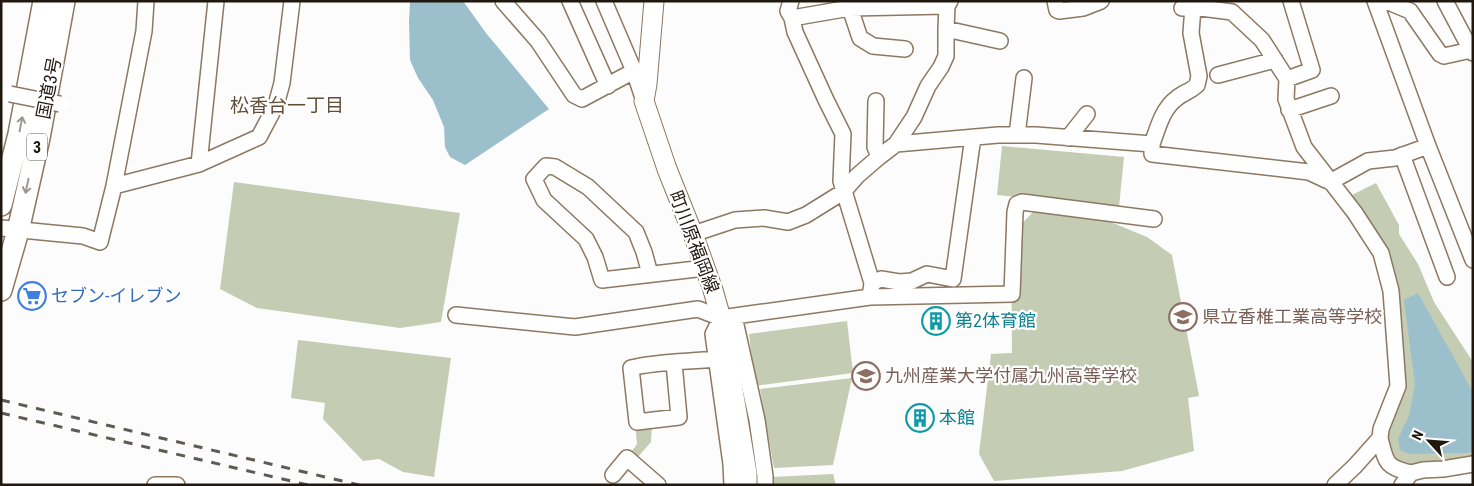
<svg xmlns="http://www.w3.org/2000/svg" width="1474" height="486" font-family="'Roboto Condensed','Noto Sans JP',sans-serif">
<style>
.green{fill:#c5ccb4}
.water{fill:#9bc0cb}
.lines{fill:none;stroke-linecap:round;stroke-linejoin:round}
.minor-casing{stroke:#8d7861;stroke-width:18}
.major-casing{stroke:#8d7861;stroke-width:21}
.highway-casing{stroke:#8d7861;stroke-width:24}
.minor{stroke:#fff;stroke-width:15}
.major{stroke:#fff;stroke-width:19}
.highway{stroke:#fff;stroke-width:21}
.rail{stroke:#5f5a53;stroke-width:3;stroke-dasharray:9 9;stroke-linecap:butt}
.minor-bridge-casing{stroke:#8d7861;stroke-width:18;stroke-linecap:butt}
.minor-bridge{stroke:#fff;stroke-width:15}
.oneway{stroke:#9b9793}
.labels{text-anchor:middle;stroke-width:4.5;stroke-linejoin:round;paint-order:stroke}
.shield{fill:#fff;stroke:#635d57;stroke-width:1}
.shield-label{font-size:16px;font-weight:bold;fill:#20180f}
.street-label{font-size:18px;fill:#20180f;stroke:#fff}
.shop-label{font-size:18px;fill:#366cbe;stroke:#fff;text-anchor:start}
.education-label{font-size:18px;fill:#785e54;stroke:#fff;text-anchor:start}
.culture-label{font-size:18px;fill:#0d838f;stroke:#fff;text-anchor:start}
.neighbourhood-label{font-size:19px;fill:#634f39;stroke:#fff}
</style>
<rect width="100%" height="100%" fill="#fbfcfb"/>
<path class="green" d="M 1002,146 L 1124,157 L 1119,207 L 997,195 Z
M 234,182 L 460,213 L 441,322 L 400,328 L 257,308 L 220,289 Z
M 1376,183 L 1399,225 L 1399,234 L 1418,264 L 1434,302 L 1473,362 L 1473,462 L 1408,468 L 1398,465 L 1389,455 L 1387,433 L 1390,423 L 1393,280 L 1350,196 Z
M 1033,212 L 1108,221 L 1147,237 L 1172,255 L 1199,396 L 1188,398 L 1194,451 L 1122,471 L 994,481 L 979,454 L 991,354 L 1012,353 L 1011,235 Z
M 847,321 L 853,373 L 755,386 L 749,334 Z
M 298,340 L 451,358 L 434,477 L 403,472 L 379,459 L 363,461 L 323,419 L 325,403 L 291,398 Z
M 852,378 L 833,465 L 774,468 L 760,389 Z
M 635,422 L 652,423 L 651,442 L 637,458 L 630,454 L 637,444 Z
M 833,474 L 836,485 L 773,485 L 772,477 Z"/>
<path class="water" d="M 410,1 L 463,1 L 486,33 L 549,109 L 465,165 L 450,157 L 445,147 L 444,127 L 433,100 L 418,78 L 410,60 L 409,22 Z
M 1418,293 L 1473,392 L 1473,451 L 1467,453 L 1409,454 L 1400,450 L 1398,439 L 1409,416 L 1415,385 L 1404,300 Z"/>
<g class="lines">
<defs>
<path id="minor" d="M 503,1 L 538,41 L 574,95 L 582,99 L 634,71
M 570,1 L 608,86
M 604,1 L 634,71 L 644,101
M 791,1 L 788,11 L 792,18 L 795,32 L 826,100 L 843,134 L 841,181 L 872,283 L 870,297
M 1055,1 L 1057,10 L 1059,11 L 1083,8 L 1101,1
M 1194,1 L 1193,7 L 1232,12 L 1262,40 L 1287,79 L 1286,99 L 1304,147 L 1355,213 L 1381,253 L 1391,291 L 1398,386 L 1381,429 L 1380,438 L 1355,466 L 1335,485
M 1375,1 L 1428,146 L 1473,260
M 1386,1 L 1410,11 L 1440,54 L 1444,56 L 1471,50 L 1473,53
M 1445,1 L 1471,50
M 850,8 L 860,38 L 873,46 L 905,49
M 792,18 L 850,8 L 947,6
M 946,29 L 1000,41
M 1218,75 L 1275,60
M 1287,79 L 1312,70 L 1291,1
M 876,101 L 875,147 L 879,157
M 1289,110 L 1331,96
M 1017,135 L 1024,78
M 1068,138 L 1087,114
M 896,144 L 998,135 L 1036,135 L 1152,144 L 1152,154 L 1309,172 L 1326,180
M 1152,144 C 1158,128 1162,109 1177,98 C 1183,93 1191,91 1197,85 L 1199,76 L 1191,33 L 1193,7 L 1182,8
M 1402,155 L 1447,277
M 199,164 L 216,1
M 1330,182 L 1368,161 L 1395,158 L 1428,146
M 114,186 L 199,164 L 259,137 L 276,105 L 282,83 L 292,1
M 1,228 L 83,236 L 100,242 L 114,186 L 144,31 L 146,1
M 693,234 L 735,220 L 764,218 L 788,222 L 806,215 L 843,192 L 857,176 L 879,157 L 896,144 L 914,117 L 928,86 L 941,67 L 946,56 L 946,29 L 947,6 L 950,1
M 650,274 L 644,252 L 636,232 L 588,187 L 555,167 L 546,166 L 534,179 L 544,200 L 586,239 L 595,257 L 602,280 L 705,268
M 872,283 L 881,279 L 899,282 L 912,281 L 927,274 L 953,279 L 973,137
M 456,315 L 575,327 L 698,309 L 721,318 L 870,297 L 1012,294 L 1015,212 L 1017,204 L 1022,202 L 1154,219
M 734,316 L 757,420 L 765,476 L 765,485
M 721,318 L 713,334 L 731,464 L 732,485
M 674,363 L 679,417 L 637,422 L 631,368 C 659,361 688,362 716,359
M 1380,438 C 1386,462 1385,467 1411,473 L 1402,485
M 1411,473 L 1423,470 L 1443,469 L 1473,464
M 613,475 L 627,458 L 658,485
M 155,485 L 177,485"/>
<path id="major" d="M 654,1 L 647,84 L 644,101 L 667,169 L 693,234 L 713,290 L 721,318 L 747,473 L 747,485"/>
<path id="highway" d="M 1,205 L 19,134 L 44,1
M 1,290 L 18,231 L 39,138 L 64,1"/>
</defs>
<use href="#minor" class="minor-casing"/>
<use href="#major" class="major-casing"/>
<use href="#highway" class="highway-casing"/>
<use href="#minor" class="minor"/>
<use href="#major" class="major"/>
<use href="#highway" class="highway"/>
<path class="rail" d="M 1,400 L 359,485
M 1,413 L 308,485"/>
<defs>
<path id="minor-bridge" d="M 10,94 L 60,104"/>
</defs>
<use href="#minor-bridge" class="minor-bridge-casing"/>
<use href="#minor-bridge" class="minor-bridge"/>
</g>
<defs><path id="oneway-shaft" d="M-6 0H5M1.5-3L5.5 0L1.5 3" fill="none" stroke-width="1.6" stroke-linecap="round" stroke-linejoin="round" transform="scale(1.25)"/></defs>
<g class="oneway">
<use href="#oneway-shaft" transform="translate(21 124) rotate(-79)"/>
<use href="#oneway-shaft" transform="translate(27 186) rotate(102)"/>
</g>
<defs>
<symbol id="supermarket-ring" viewBox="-11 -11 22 22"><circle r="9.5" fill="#fff" stroke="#3f7fe0" stroke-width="1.5"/><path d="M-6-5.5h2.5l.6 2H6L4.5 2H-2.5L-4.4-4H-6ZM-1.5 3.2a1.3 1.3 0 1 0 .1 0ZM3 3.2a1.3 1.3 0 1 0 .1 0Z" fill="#3f7fe0"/></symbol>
<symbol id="school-ring" viewBox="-11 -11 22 22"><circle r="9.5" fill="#fff" stroke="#8d6e63" stroke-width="1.5"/><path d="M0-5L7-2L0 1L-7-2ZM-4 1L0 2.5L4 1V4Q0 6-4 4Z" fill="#8d6e63"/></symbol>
<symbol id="building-ring" viewBox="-11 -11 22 22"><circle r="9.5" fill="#fff" stroke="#0f9aa8" stroke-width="1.5"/><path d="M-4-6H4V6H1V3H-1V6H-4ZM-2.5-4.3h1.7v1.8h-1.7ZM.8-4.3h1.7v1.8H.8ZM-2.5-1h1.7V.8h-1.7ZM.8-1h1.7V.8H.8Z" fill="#0f9aa8"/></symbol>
</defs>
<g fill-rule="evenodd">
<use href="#supermarket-ring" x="16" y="280" width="32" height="32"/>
<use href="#school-ring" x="1167" y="301" width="32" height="32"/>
<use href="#building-ring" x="920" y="305" width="32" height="32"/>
<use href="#school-ring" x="850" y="360" width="32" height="32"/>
<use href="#building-ring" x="904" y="402" width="32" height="32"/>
</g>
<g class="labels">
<rect class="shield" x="27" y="133.5" width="20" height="27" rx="4"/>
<g class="shield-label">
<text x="37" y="153">3</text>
</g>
<g class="street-label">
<text transform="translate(49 88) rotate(-79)" y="6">国道3号</text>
<text transform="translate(694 242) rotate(69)" y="6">町川原福岡線</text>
</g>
<g class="shop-label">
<text x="51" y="302">セブン-イレブン</text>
</g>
<g class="education-label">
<text x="1202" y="323">県立香椎工業高等学校</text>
<text x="885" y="382">九州産業大学付属九州高等学校</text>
</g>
<g class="culture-label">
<text x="955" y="327">第2体育館</text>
<text x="939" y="424">本館</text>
</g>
<g class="neighbourhood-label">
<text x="287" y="112">松香台一丁目</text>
</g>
</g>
<rect width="1474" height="486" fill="none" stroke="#20180f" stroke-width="5"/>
<g transform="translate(1429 441) rotate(296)" stroke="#ffffff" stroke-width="4" paint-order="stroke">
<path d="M0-4L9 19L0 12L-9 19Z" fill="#20180f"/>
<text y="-8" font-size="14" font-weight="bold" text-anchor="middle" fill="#20180f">N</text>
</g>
</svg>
